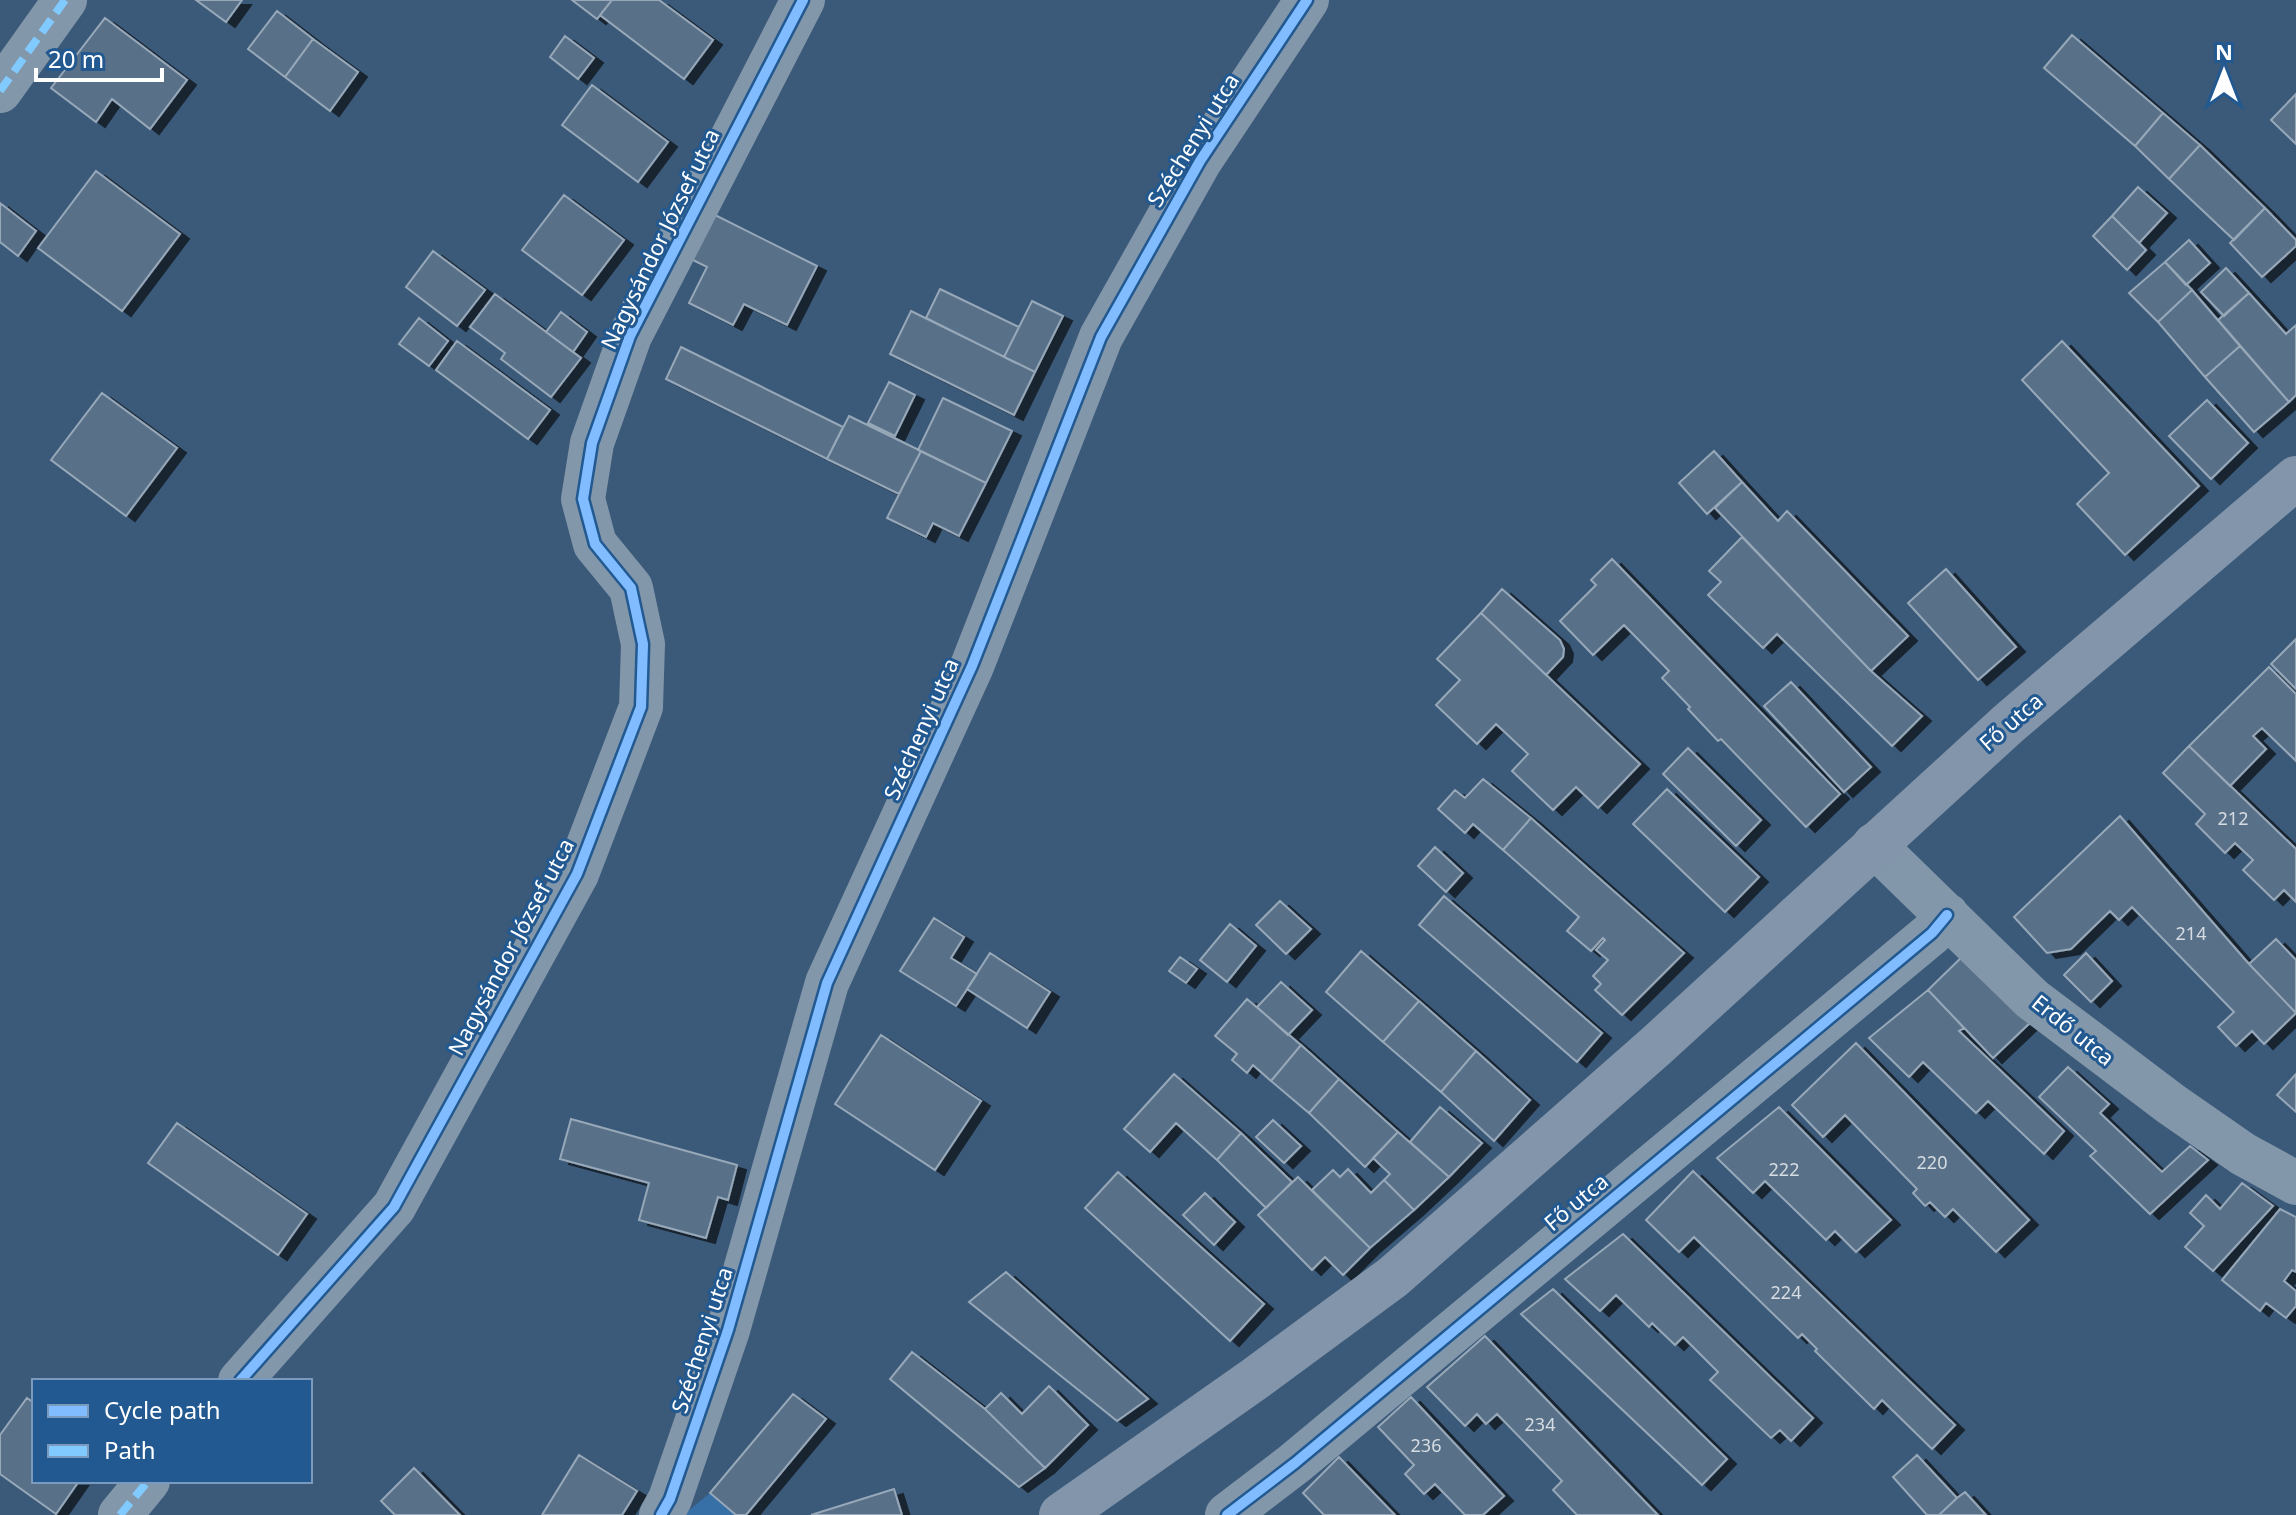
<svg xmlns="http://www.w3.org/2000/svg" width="2296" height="1515" font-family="'Noto Sans',sans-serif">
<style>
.green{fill:#376fa7}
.building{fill:#597189;stroke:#97a8b9;stroke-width:2;filter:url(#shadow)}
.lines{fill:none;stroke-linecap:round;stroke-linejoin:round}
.minor{stroke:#8397ab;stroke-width:44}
.major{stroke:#8295aa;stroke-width:44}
.quiet{stroke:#80caff;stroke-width:8;stroke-dasharray:16 8;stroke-linecap:butt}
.cycleway-casing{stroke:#225991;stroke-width:15}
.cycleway{stroke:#80bcff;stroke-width:10}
.labels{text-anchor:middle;stroke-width:6;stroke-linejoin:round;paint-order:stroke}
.number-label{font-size:18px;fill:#d6dce2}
.street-label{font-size:22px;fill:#fff;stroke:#225991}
</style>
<defs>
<filter id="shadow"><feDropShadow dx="9" dy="5" stdDeviation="0" flood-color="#0009"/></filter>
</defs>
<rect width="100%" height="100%" fill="#3b5978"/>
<path class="green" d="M 710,1493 L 736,1515 L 683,1515 Z"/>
<path class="building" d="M 196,0 L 242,0 L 226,22 Z
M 572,0 L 612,0 L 597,19 Z
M 612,0 L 659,0 L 713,40 L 684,79 L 600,15 Z
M 277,11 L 313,39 L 285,77 L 248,49 Z
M 105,18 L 187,80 L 150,129 L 112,99 L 96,122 L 51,88 Z
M 2072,35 L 2163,113 L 2135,146 L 2044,68 Z
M 565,36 L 594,58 L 578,79 L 550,57 Z
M 313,39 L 358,72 L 330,111 L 285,77 Z
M 592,85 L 668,142 L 638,182 L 562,125 Z
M 2296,94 L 2296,144 L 2271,120 Z
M 2163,113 L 2200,145 L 2169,179 L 2135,146 Z
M 2200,145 L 2265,208 L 2234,240 L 2169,179 Z
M 96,171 L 180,234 L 122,311 L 38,248 Z
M 2138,187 L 2167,213 L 2139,243 L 2112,216 Z
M 564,195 L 624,240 L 582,295 L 522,250 Z
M 0,203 L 36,231 L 18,256 L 0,242 Z
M 2265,208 L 2296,240 L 2296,246 L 2262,277 L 2230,243 Z
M 711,213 L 817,266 L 787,325 L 744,304 L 733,325 L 689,303 L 707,267 L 689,258 Z
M 2112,216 L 2146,250 L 2127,270 L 2093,236 Z
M 2189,240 L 2210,263 L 2186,285 L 2165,262 Z
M 433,251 L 485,290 L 457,326 L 406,287 Z
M 2165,262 L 2192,290 L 2158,322 L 2129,293 Z
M 2226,268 L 2249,293 L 2224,316 L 2201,292 Z
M 940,289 L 1019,327 L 1004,357 L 926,318 Z
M 2192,290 L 2240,346 L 2205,377 L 2158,322 Z
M 2249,293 L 2286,334 L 2296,325 L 2296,395 L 2289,402 L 2218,320 Z
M 495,294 L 581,358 L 551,397 L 501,359 L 505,353 L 470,327 Z
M 1032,301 L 1063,316 L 1035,372 L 1004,357 Z
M 911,311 L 1035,372 L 1014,415 L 890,354 Z
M 561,312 L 587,332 L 573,352 L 546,332 Z
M 419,318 L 448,341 L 429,366 L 399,344 Z
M 457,341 L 550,410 L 528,439 L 436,370 Z
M 2062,341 L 2199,486 L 2125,555 L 2077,504 L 2109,473 L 2022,380 Z
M 2240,346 L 2289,402 L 2254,432 L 2205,377 Z
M 681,347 L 843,427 L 827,459 L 666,379 Z
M 889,382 L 915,395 L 895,436 L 868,423 Z
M 102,393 L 177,448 L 126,516 L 51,460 Z
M 943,398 L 1012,431 L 986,483 L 918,450 Z
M 2207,400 L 2248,443 L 2211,479 L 2169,436 Z
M 849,416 L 921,451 L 899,494 L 827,459 Z
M 921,451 L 986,483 L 959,536 L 933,523 L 926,537 L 887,518 Z
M 1714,451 L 1742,482 L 1707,514 L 1679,483 Z
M 1742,482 L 1778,521 L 1787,511 L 1908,636 L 1871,671 L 1715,508 Z
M 1742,537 L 1871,671 L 1922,716 L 1892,746 L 1777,634 L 1763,648 L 1708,595 L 1721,582 L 1709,571 Z
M 1612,559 L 1840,794 L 1806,827 L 1721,739 L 1718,741 L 1688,709 L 1690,707 L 1662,678 L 1669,671 L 1624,625 L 1593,655 L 1560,621 L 1596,585 L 1591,580 Z
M 1946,569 L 2016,647 L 1978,680 L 1908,603 Z
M 1502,589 L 1560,640 L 1564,649 L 1563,657 L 1546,675 L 1481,613 Z
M 1481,613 L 1640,764 L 1598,808 L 1576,787 L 1553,810 L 1512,771 L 1528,754 L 1496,724 L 1477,744 L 1436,705 L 1460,680 L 1437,659 Z
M 2296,639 L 2296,689 L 2271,664 Z
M 2269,667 L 2296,694 L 2296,761 L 2262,728 L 2253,736 L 2266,749 L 2230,786 L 2189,746 Z
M 1791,682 L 1871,767 L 1844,792 L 1764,706 Z
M 2189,746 L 2296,849 L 2296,902 L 2284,890 L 2274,900 L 2243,870 L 2253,860 L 2235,843 L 2225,853 L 2196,824 L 2205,814 L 2163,773 Z
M 1688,748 L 1761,820 L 1736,846 L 1663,774 Z
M 1483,779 L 1531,818 L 1503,850 L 1473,824 L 1465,833 L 1438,809 L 1455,790 L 1465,798 Z
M 1667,789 L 1759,877 L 1725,912 L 1633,824 Z
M 2120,816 L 2249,964 L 2296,1013 L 2264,1044 L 2252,1031 L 2236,1046 L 2218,1027 L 2234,1012 L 2132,907 L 2119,920 L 2110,911 L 2071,949 L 2047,953 L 2014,917 Z
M 1531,818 L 1684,953 L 1622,1015 L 1595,990 L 1601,984 L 1593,976 L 1608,960 L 1596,950 L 1605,940 L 1603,938 L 1591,951 L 1567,931 L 1579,917 L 1503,850 Z
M 1435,847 L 1463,873 L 1446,892 L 1418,866 Z
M 1444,896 L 1602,1033 L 1577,1062 L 1419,925 Z
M 1280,901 L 1311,929 L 1286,954 L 1256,925 Z
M 934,918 L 964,937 L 951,958 L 977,974 L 956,1006 L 900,971 Z
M 1230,924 L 1256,946 L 1227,982 L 1200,960 Z
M 2276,939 L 2296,960 L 2296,1013 L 2249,964 Z
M 1361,951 L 1419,1001 L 1383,1042 L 1326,992 Z
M 1967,952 L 2033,1020 L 1993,1058 L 1928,990 Z
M 990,953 L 1050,992 L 1027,1028 L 967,989 Z
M 2086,953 L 2112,981 L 2091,1002 L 2064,975 Z
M 1180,957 L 1197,969 L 1186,983 L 1169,971 Z
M 1281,982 L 1312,1010 L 1288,1035 L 1257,1007 Z
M 1928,990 L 1964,1028 L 1959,1031 L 2064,1131 L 2044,1154 L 1988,1101 L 1976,1113 L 1923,1062 L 1909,1077 L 1869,1038 Z
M 1247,999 L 1301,1045 L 1271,1081 L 1253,1065 L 1247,1073 L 1232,1060 L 1237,1054 L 1215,1036 Z
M 1419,1001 L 1476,1051 L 1441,1092 L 1383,1042 Z
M 881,1035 L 981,1101 L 935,1170 L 835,1104 Z
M 1856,1043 L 2029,1220 L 1996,1252 L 1953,1209 L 1945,1217 L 1930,1202 L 1925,1206 L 1913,1193 L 1917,1189 L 1845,1115 L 1823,1137 L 1792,1105 Z
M 1301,1045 L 1339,1079 L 1309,1113 L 1271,1081 Z
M 1476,1051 L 1530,1100 L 1494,1141 L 1441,1092 Z
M 2068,1067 L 2109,1104 L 2100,1113 L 2162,1172 L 2190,1146 L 2208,1160 L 2150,1214 L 2090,1156 L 2096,1151 L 2039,1097 Z
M 1174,1074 L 1241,1133 L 1217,1160 L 1176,1123 L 1150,1152 L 1124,1129 Z
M 2296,1074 L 2296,1112 L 2277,1095 Z
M 1339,1079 L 1398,1132 L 1365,1167 L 1309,1113 Z
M 1440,1107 L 1482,1143 L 1449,1177 L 1410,1142 Z
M 1779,1107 L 1891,1220 L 1856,1252 L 1835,1231 L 1826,1240 L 1765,1181 L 1753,1193 L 1717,1158 Z
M 571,1119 L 737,1165 L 728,1200 L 718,1197 L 706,1238 L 639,1220 L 649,1183 L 560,1159 Z
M 1273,1120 L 1301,1146 L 1284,1163 L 1256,1137 Z
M 177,1123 L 307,1214 L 278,1255 L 148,1163 Z
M 1398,1132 L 1449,1177 L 1414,1210 L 1384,1180 L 1390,1174 L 1373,1158 Z
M 1241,1133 L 1292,1182 L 1266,1208 L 1217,1160 Z
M 1348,1169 L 1371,1193 L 1384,1180 L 1414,1210 L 1370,1248 L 1312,1190 L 1333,1170 L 1340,1177 Z
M 1693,1171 L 1955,1425 L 1932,1449 L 1882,1400 L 1874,1409 L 1815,1351 L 1817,1349 L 1802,1334 L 1798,1338 L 1694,1237 L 1679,1252 L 1646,1220 Z
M 1118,1172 L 1264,1304 L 1230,1341 L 1085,1208 Z
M 1298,1177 L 1370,1248 L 1343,1275 L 1325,1257 L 1312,1270 L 1258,1215 Z
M 2242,1183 L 2273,1206 L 2213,1271 L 2185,1247 L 2204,1226 L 2190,1213 L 2206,1195 L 2220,1209 Z
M 1205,1193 L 1235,1222 L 1214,1245 L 1183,1215 Z
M 2280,1209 L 2296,1217 L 2296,1272 L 2292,1270 L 2284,1281 L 2296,1291 L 2296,1306 L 2286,1318 L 2266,1303 L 2260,1311 L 2222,1280 Z
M 1623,1234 L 1813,1418 L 1791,1441 L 1780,1430 L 1771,1438 L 1710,1380 L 1718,1372 L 1683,1337 L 1675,1345 L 1652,1323 L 1649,1327 L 1616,1295 L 1600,1311 L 1565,1279 Z
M 1006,1272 L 1148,1399 L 1117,1421 L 969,1302 Z
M 1553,1289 L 1727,1459 L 1702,1485 L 1521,1314 Z
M 1485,1336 L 1658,1515 L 1577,1515 L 1553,1490 L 1562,1481 L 1497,1414 L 1486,1424 L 1477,1414 L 1465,1426 L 1427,1387 Z
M 912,1352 L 985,1409 L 1045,1468 L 1019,1487 L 890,1379 Z
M 1049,1386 L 1088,1425 L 1045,1468 L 985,1409 L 1001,1393 L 1022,1414 Z
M 793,1394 L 826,1419 L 746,1515 L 736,1515 L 710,1493 Z
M 1411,1397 L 1504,1496 L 1483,1515 L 1465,1515 L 1435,1484 L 1424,1494 L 1405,1474 L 1414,1465 L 1378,1427 Z
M 27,1398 L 34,1403 L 34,1481 L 79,1481 L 56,1514 L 0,1474 L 0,1435 Z
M 579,1455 L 637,1491 L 622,1515 L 542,1515 Z
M 1917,1455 L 1957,1498 L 1939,1515 L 1927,1515 L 1893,1477 Z
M 1339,1457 L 1395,1515 L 1324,1515 L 1303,1493 Z
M 414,1468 L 460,1515 L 395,1515 L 381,1501 Z
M 894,1489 L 902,1515 L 811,1515 Z
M 1965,1492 L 1986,1515 L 1939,1515 L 1957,1498 Z"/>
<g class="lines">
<path class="minor" d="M 0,91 L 65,0
M 1874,845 L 2032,999 L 2171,1104 L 2243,1154 L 2296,1183
M 240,1381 L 394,1207 L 577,874 L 641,707 L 643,644 L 631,588 L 595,544 L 583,499 L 592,443 L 630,336 L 803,0
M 120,1515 L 148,1481
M 661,1515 L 670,1499 L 728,1330 L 827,983 L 972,666 L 1101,337 L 1200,161 L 1307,0
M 1227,1515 L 1295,1463 L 1932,933 L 1947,915"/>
<path class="major" d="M 1061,1515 L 1256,1378 L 1393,1277 L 1656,1046 L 2008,724 L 2296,478"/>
<path class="quiet" d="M 0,91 L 65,0
M 120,1515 L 148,1481"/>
<defs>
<path id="cycleway" d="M 240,1381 L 394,1207 L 577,874 L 641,707 L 643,644 L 631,588 L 595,544 L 583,499 L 592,443 L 630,336 L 803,0
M 661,1515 L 670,1499 L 728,1330 L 827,983 L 972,666 L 1101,337 L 1200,161 L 1307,0
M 1227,1515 L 1295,1463 L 1932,933 L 1947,915"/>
</defs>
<use href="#cycleway" class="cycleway-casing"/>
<use href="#cycleway" class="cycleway"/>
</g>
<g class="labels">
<g class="number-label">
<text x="2233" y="825">212</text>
<text x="2191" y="940">214</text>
<text x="1932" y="1169">220</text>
<text x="1784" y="1176">222</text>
<text x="1786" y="1299">224</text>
<text x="1540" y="1431">234</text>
<text x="1426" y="1452">236</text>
</g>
<g class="street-label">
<text transform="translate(1193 140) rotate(-58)" y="8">Széchenyi utca</text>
<text transform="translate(660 239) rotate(-64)" y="8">Nagysándor József utca</text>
<text transform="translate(2011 722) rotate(-41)" y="8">Fő utca</text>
<text transform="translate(921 729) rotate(-66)" y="8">Széchenyi utca</text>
<text transform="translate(511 947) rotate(-62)" y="8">Nagysándor József utca</text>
<text transform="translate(2073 1030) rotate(39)" y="8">Erdő utca</text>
<text transform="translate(1576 1202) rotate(-40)" y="8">Fő utca</text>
<text transform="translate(702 1340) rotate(-72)" y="8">Széchenyi utca</text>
</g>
</g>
<rect x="32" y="1379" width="280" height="104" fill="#225991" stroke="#7a9bbd" stroke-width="2"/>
<rect x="48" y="1405" width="40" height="12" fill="#80bcff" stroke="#7a9bbd" stroke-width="2"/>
<text x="104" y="1419" font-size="24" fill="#ffffff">Cycle path</text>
<rect x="48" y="1445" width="40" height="12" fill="#80caff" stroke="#7a9bbd" stroke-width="2"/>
<text x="104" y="1459" font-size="24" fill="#ffffff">Path</text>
<g transform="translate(2224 72)" stroke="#225991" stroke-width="6" paint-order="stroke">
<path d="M0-6L14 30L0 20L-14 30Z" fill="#ffffff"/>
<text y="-12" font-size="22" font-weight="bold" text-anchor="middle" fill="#ffffff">N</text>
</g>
<path d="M36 68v12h126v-12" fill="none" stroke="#ffffff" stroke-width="4"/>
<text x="48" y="68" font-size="24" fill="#ffffff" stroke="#225991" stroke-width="6" paint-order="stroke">20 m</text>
</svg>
